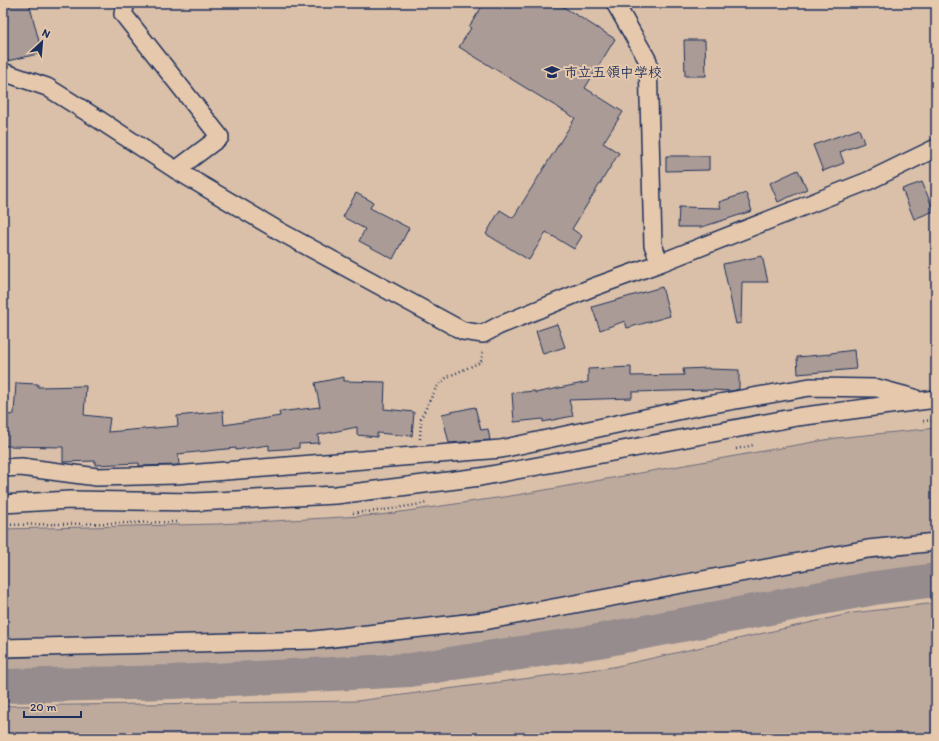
<svg xmlns="http://www.w3.org/2000/svg" width="939" height="741" font-family="Itim,'Klee One',sans-serif">
<style>
.green{fill:#beaa9d;stroke:#6c6c7e}
.lines{fill:none;stroke-linecap:round;stroke-linejoin:round}
.river{stroke:#968c8e;stroke-width:34}
.building{fill:#aa9b96;stroke:#1b2f5e}
.minor-casing{stroke:#1b2f5e;stroke-width:20}
.path{stroke:#1b2f5e;stroke-width:2.5;stroke-dasharray:1 3;stroke-linecap:butt}
.minor{stroke:#e6c9ad;stroke-width:17}
.labels{text-anchor:middle;stroke-width:4;stroke-linejoin:round;paint-order:stroke}
.poi-label{font-size:14px;font-weight:bold;fill:#1b2f5e;stroke:#e6c9ad;text-anchor:start}
</style>
<rect width="100%" height="100%" fill="#dac0a8"/>
<filter id="ink" filterUnits="userSpaceOnUse"><feTurbulence type="fractalNoise" baseFrequency=".025" numOctaves="2"/><feDisplacementMap in="SourceGraphic" scale="8" xChannelSelector="R" yChannelSelector="G"/><feConvolveMatrix kernelMatrix="1 2 1 2 8 2 1 2 1" color-interpolation-filters="sRGB"/></filter>
<g filter="url(#ink)">
<path class="green" d="M 936,428 L 936,536 L 560,600 L 355,629 L 243,636 L 3,641 L 3,529 L 218,524 L 380,515 L 517,495 L 836,438 Z
M 936,549 L 936,575 L 859,585 L 615,631 L 431,664 L 293,672 L 3,683 L 3,658 L 99,654 L 325,649 L 463,631 L 801,568 Z
M 936,603 L 936,738 L 3,738 L 3,706 L 357,701 L 613,667 L 853,613 Z"/>
<g class="lines">
<path class="river" d="M 3,686 L 173,682 L 410,670 L 598,641 L 874,588 L 936,580"/>
</g>
<path class="building" d="M 3,3 L 29,3 L 42,53 L 3,62 Z
M 484,3 L 557,3 L 615,39 L 585,88 L 623,112 L 603,143 L 619,153 L 572,229 L 582,236 L 574,249 L 546,232 L 529,260 L 486,234 L 500,210 L 513,218 L 575,118 L 459,47 L 471,28 L 469,27 Z
M 684,40 L 705,40 L 706,76 L 685,76 Z
M 859,129 L 864,143 L 840,152 L 844,163 L 823,171 L 813,145 Z
M 666,156 L 709,156 L 709,170 L 666,171 Z
M 798,170 L 807,189 L 778,202 L 770,183 Z
M 922,182 L 934,211 L 914,219 L 902,189 Z
M 356,193 L 373,202 L 370,208 L 409,228 L 393,259 L 359,241 L 365,229 L 343,217 Z
M 746,193 L 752,211 L 702,227 L 678,227 L 679,207 L 721,208 L 719,202 Z
M 762,256 L 768,282 L 742,282 L 741,323 L 736,324 L 723,264 Z
M 662,287 L 670,316 L 627,328 L 625,321 L 600,330 L 592,307 Z
M 557,324 L 565,347 L 543,354 L 536,331 Z
M 854,350 L 856,369 L 798,374 L 797,357 L 831,354 L 831,353 Z
M 631,367 L 631,376 L 684,375 L 683,369 L 709,368 L 709,369 L 739,370 L 739,389 L 732,391 L 712,390 L 632,392 L 632,398 L 569,400 L 573,416 L 543,422 L 543,419 L 514,422 L 512,393 L 535,391 L 535,393 L 588,382 L 588,369 Z
M 344,377 L 344,381 L 385,382 L 384,409 L 414,412 L 412,436 L 377,433 L 377,437 L 357,435 L 357,427 L 318,435 L 319,443 L 299,444 L 299,448 L 269,450 L 269,445 L 236,450 L 236,448 L 178,454 L 179,465 L 139,466 L 139,463 L 95,465 L 95,461 L 63,462 L 63,447 L 3,446 L 3,416 L 14,414 L 16,383 L 38,384 L 38,387 L 86,386 L 84,415 L 110,418 L 108,432 L 178,426 L 177,416 L 223,411 L 224,425 L 280,416 L 279,412 L 320,407 L 315,383 Z
M 475,407 L 481,430 L 488,429 L 490,440 L 449,443 L 442,414 Z"/>
<g class="lines">
<defs>
<path id="minor" d="M 126,3 L 123,14 L 220,137 L 176,170
M 615,3 L 648,61 L 653,245 L 660,263
M 3,72 L 47,87 L 98,119 L 176,170 L 281,232 L 463,331 L 483,334 L 498,326 L 591,288 L 660,263 L 868,181 L 936,148
M 3,468 L 21,467 L 97,477 L 175,475 L 501,449 L 696,407 L 810,387 L 877,388 L 914,398
M 3,504 L 70,500 L 195,502 L 336,495 L 480,477 L 797,417 L 936,399
M 3,648 L 314,640 L 484,621 L 868,549 L 936,542"/>
</defs>
<use href="#minor" class="minor-casing"/>
<path class="path" d="M 923,421 L 936,420
M 420,439 L 421,418 L 436,388 L 447,377 L 481,362 L 483,351
M 736,449 L 754,445
M 353,513 L 378,511 L 428,503
M 3,525 L 176,522"/>
<use href="#minor" class="minor"/>
</g>
</g>
<defs>
<symbol id="school-bare" viewBox="-9 -9 18 18"><path d="M0-5L7-2L0 1L-7-2ZM-4 1L0 2.5L4 1V4Q0 6-4 4Z" fill="#1b2f5e" stroke="#e6c9ad" stroke-width="2.5" paint-order="stroke"/></symbol>
</defs>
<g fill-rule="evenodd">
<use href="#school-bare" x="541" y="61" width="22" height="22"/>
</g>
<g class="labels">
<g class="poi-label">
<text x="564" y="77">市立五領中学校</text>
</g>
</g>
<rect width="939" height="741" fill="none" stroke="#e6c9ad" stroke-width="16"/>
<rect x="8" y="8" width="923" height="725" fill="none" stroke="#1b2f5e" stroke-width="1.5" filter="url(#ink)"/>
<g transform="translate(42 42) rotate(26)" stroke="#e6c9ad" stroke-width="3" paint-order="stroke">
<path d="M0-3L7 15L0 10L-7 15Z" fill="#1b2f5e"/>
<text y="-6" font-size="11" font-weight="bold" text-anchor="middle" fill="#1b2f5e">N</text>
</g>
<path d="M24 711v6h57v-6" fill="none" stroke="#1b2f5e" stroke-width="2"/>
<text x="30" y="711" font-size="12" fill="#1b2f5e" stroke="#e6c9ad" stroke-width="3" paint-order="stroke">20 m</text>
</svg>
